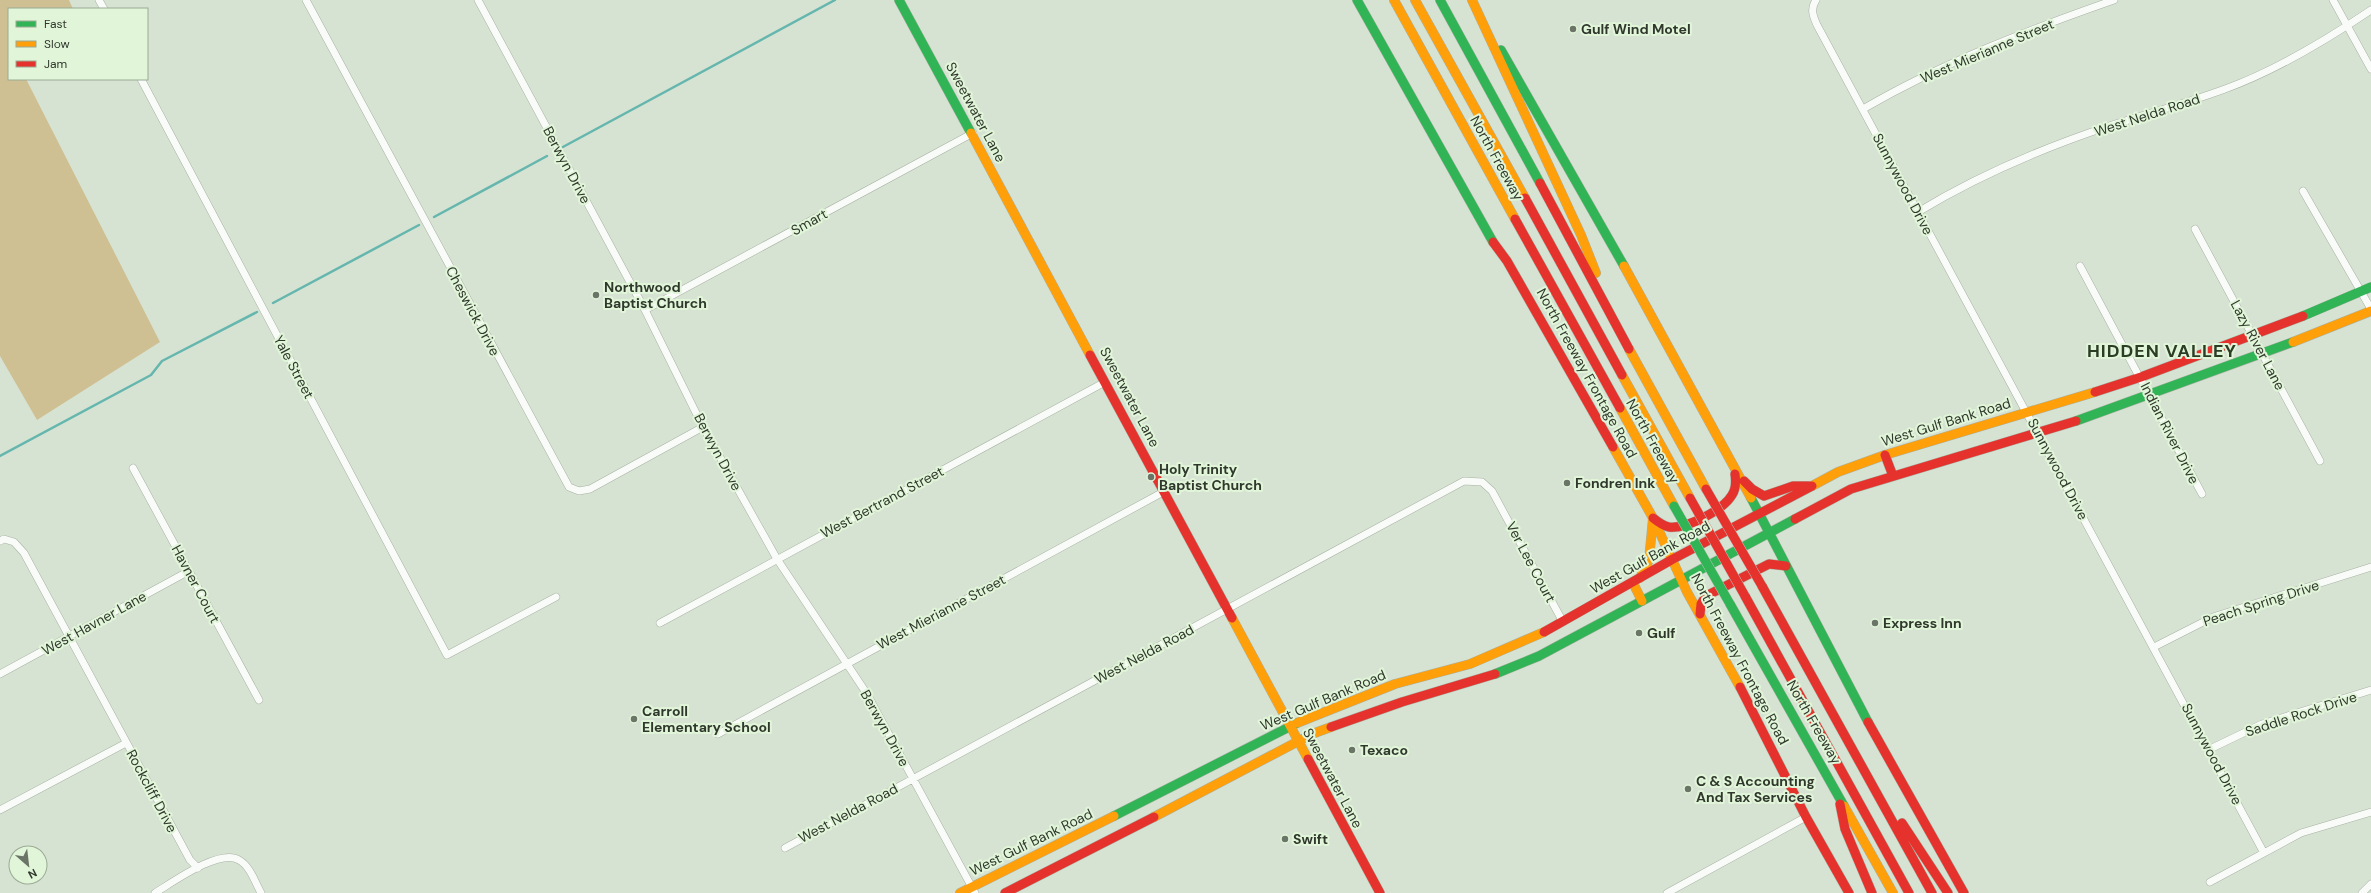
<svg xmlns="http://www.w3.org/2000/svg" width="2371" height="893" font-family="'DM Sans',sans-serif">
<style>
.forest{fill:#cfc093}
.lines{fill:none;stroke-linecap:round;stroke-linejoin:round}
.stream{stroke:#65b6ae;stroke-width:2.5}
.street-casing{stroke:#a8b1a4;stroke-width:8}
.fast-casing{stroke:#a8b1a4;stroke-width:10}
.slow-casing{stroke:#a8b1a4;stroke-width:10}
.jam-casing{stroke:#a8b1a4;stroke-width:10}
.street{stroke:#f9fbf8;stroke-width:7}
.fast{stroke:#30b455;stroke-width:9}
.slow{stroke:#ff9f0a;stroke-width:9}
.jam{stroke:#e5322d;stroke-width:9}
.fast-bridge-casing{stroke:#bcc2ba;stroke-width:10;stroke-linecap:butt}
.jam-bridge-casing{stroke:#bcc2ba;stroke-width:10;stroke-linecap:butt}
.fast-bridge{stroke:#30b455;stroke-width:9}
.jam-bridge{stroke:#e5322d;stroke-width:9}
.poi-dot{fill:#6a7467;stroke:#e1f6d9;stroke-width:1.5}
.labels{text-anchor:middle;stroke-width:4;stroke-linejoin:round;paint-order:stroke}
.poi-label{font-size:14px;font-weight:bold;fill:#30382d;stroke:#e1f6d9;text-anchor:start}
.street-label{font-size:14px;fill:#30382d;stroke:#e1f6d9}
.district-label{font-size:18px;font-weight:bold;letter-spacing:1px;fill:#2c3d26;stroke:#e1f6d9}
</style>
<rect width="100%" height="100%" fill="#d7e3d2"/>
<path class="forest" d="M 0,0 L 69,0 L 73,9 L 9,9 L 9,79 L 26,79 L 160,342 L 37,420 L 0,356 Z"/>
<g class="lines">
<path class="stream" d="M 561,148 L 835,0
M 434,217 L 547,156
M 273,303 L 419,225
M 0,456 L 151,375 L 162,361 L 257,312"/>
<defs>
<path id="street" d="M 99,0 L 104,9
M 306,0 L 569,487 L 579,491 L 590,489 L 703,427
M 478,0 L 645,310 L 703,427 L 777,559 L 867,694 L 975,893
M 1816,0 C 1810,9 1813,16 1817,25 L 2264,853
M 2333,0 L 2371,69
M 141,79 L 447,655 L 556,597
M 1863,109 C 1942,63 2028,30 2114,0
M 2303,191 L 2371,309
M 1918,212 C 1977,176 2043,148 2109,126 C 2147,114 2187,103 2225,89 C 2277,70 2325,41 2371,10
M 2195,229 L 2320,461
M 2080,266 L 2202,494
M 645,310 L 973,133
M 133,468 L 259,700
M 0,541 L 4,539 L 14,542 L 24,553 L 190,860 L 198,868
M 660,623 L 1105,382
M 2154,647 L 2213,617 L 2371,567
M 0,674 L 189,571
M 718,734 L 1165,491
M 2210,749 L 2262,724 L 2371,690
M 0,810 L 126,743
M 785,848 L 1464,481 L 1482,482 L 1492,491 L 1563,622
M 2210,882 L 2301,833 L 2371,812
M 155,893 C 173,882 220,848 239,860 C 250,866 255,882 261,893
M 1667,893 L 1806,817
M 2362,893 L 2371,884"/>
<path id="fast" d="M 899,0 L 971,133
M 1357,0 L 1493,242
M 1440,0 L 1540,183
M 1501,50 L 1624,266
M 2303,316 L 2371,287
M 2076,421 L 2293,342
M 1751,498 L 1868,722
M 1730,604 L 1844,806
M 1495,674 L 1539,656 L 1795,519
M 1114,816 L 1297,723"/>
<path id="slow" d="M 1394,0 L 1515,219
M 1415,0 L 1525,198
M 1472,0 L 1581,235 L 1596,273
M 971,133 L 1090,355
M 1624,266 L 1751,498
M 2293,342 L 2371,311
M 1629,349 L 1706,489
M 1622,375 L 1690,498
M 1620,408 L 1674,506
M 1613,447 L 1653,518 L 1687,592 L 1740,687
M 1812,486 L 1838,472 L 1885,455 L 2095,392
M 1640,578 L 1649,560 L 1653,518
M 1633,583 L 1642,601
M 1232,618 L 1308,759
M 1297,723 L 1395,684 L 1470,664 L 1544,632
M 1844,806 L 1893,893
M 1154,817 L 1312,734 L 1331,727
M 960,893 L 1114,816"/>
<path id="jam" d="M 1540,183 L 1629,349
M 1525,198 L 1622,375
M 1515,219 L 1620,408
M 1493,242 L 1507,261 L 1613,447
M 1090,355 L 1232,618
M 2095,392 L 2141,377 L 2303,316
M 1885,455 L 1893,476
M 1744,481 L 1752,489 L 1764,496 L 1793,486 L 1809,486
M 1653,518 C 1658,522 1663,526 1669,527 C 1687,529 1723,510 1732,495 C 1736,489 1736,481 1735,474
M 1795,519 L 1851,489 L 2076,421
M 1762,586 L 1932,893
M 1745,596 L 1909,893
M 1700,614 L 1701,604 L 1706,596 L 1769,564 L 1786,566
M 1544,632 L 1673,559 L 1812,486
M 1740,687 L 1806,817 L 1849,893
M 1868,722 L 1964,893
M 1331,727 L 1402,702 L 1495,674
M 1308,759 L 1380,893
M 1840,804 L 1845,829 L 1872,893
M 1902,823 L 1948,893
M 1005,893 L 1154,817"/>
</defs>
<use href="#street" class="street-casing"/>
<use href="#fast" class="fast-casing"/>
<use href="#slow" class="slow-casing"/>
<use href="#jam" class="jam-casing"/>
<use href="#street" class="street"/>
<use href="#fast" class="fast"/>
<use href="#slow" class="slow"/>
<use href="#jam" class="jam"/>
<defs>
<path id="fast-bridge" d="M 1674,506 L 1730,604"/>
<path id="jam-bridge" d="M 1706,489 L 1762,586
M 1690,498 L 1745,596"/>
</defs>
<use href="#fast-bridge" class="fast-bridge-casing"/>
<use href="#jam-bridge" class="jam-bridge-casing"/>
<use href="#fast-bridge" class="fast-bridge"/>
<use href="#jam-bridge" class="jam-bridge"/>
</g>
<g class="poi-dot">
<circle cx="1573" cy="29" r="4"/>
<circle cx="596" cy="295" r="4"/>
<circle cx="1151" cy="477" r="4"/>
<circle cx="1567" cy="483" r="4"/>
<circle cx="1875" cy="623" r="4"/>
<circle cx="1639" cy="633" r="4"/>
<circle cx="634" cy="719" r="4"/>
<circle cx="1352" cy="750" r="4"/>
<circle cx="1688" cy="789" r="4"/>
<circle cx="1285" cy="839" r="4"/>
</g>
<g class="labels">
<g class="poi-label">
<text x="1581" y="34">Gulf Wind Motel</text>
<text x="604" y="292">Northwood<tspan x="604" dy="16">Baptist Church</tspan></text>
<text x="1159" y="474">Holy Trinity<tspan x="1159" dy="16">Baptist Church</tspan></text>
<text x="1575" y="488">Fondren Ink</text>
<text x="1883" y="628">Express Inn</text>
<text x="1647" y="638">Gulf</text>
<text x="642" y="716">Carroll<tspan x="642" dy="16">Elementary School</tspan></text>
<text x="1360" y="755">Texaco</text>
<text x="1696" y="786">C &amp; S Accounting<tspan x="1696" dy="16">And Tax Services</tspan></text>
<text x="1293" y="844">Swift</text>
</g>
<g class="street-label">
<text transform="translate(1987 51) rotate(-23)" y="5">West Mierianne Street</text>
<text transform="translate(976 112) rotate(62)" y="5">Sweetwater Lane</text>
<text transform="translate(2147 115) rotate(-18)" y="5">West Nelda Road</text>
<text transform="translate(1497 158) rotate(61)" y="5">North Freeway</text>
<text transform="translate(567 165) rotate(62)" y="5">Berwyn Drive</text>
<text transform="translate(1903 184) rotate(62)" y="5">Sunnywood Drive</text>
<text transform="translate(809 222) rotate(-29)" y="5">Smart</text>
<text transform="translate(473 311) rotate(62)" y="5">Cheswick Drive</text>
<text transform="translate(2258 345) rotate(62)" y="5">Lazy River Lane</text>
<text transform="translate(294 367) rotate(62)" y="5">Yale Street</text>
<text transform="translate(1587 373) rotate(61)" y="5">North Freeway Frontage Road</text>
<text transform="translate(1130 397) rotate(62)" y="5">Sweetwater Lane</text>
<text transform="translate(1946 422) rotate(-17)" y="5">West Gulf Bank Road</text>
<text transform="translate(2170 433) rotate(63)" y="5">Indian River Drive</text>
<text transform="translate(1653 441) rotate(61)" y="5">North Freeway</text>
<text transform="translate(718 452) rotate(62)" y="5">Berwyn Drive</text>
<text transform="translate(2058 469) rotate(62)" y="5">Sunnywood Drive</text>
<text transform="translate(882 502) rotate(-28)" y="5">West Bertrand Street</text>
<text transform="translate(1650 557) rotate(-29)" y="5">West Gulf Bank Road</text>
<text transform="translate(1531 562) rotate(62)" y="5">Ver Lee Court</text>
<text transform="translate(196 584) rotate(62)" y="5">Havner Court</text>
<text transform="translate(2261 603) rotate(-18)" y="5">Peach Spring Drive</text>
<text transform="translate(941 612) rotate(-28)" y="5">West Mierianne Street</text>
<text transform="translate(94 623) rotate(-29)" y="5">West Havner Lane</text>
<text transform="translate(1144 654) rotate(-28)" y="5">West Nelda Road</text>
<text transform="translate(1740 659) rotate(62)" y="5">North Freeway Frontage Road</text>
<text transform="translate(1323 700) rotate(-23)" y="5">West Gulf Bank Road</text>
<text transform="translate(2301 714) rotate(-18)" y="5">Saddle Rock Drive</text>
<text transform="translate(1814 722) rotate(60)" y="5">North Freeway</text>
<text transform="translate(885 728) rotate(61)" y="5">Berwyn Drive</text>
<text transform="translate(2212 754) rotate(62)" y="5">Sunnywood Drive</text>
<text transform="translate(1333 778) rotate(62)" y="5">Sweetwater Lane</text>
<text transform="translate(152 791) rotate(62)" y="5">Rockcliff Drive</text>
<text transform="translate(848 813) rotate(-28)" y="5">West Nelda Road</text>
<text transform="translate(1031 842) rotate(-26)" y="5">West Gulf Bank Road</text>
</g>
<g class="district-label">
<text x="2162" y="357">HIDDEN VALLEY</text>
</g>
</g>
<rect x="8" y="8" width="140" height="72" fill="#e1f6d9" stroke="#9aaa94"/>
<rect x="16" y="21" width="20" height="6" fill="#30b455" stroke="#9aaa94"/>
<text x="44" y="28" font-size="12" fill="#30382d">Fast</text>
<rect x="16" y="41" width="20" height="6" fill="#ff9f0a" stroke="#9aaa94"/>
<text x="44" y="48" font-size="12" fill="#30382d">Slow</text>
<rect x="16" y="61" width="20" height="6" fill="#e5322d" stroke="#9aaa94"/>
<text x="44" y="68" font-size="12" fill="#30382d">Jam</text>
<g transform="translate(28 865) rotate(152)"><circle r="19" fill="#e1f6d9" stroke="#9aaa94"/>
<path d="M0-3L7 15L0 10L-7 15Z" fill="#6a7467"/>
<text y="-6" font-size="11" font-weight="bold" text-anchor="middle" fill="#30382d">N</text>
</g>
</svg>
